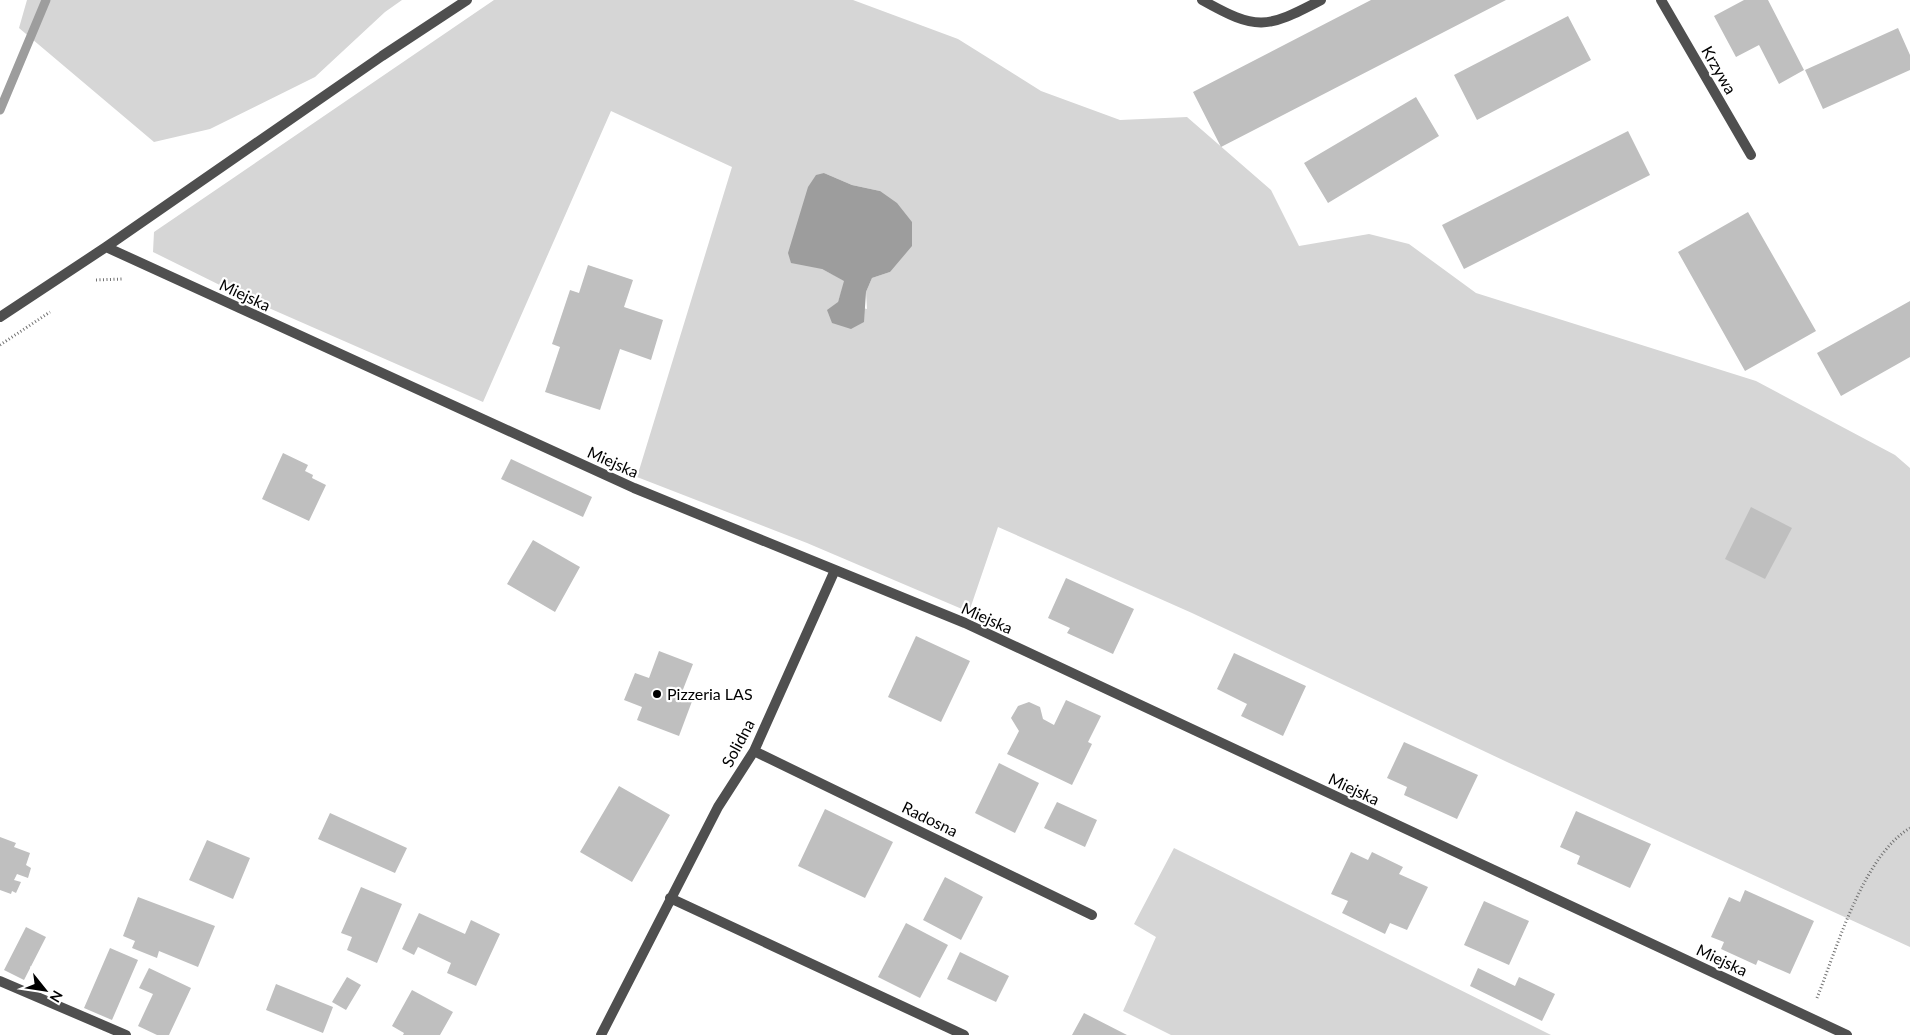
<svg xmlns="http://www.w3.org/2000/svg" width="1910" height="1035" font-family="Lato,sans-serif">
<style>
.green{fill:#d6d6d6;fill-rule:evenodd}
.water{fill:#9d9d9d}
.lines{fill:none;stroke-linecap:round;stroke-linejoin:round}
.stream{stroke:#9d9d9d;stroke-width:9}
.building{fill:#bfbfbf}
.path{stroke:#717171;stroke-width:3;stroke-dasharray:1 2.5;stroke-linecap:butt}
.minor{stroke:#4f4f4f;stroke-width:10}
.poi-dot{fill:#000;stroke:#fff;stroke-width:2}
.labels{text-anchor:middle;stroke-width:4.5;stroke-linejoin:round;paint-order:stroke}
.street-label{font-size:16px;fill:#000;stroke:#fff}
.poi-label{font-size:16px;fill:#000;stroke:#fff;text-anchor:start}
</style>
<rect width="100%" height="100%" fill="#fff"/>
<path class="green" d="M 27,0 L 402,0 L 385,12 L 315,77 L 210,129 L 154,142 L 19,28 Z
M 494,0 L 853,0 L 958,39 L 1041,91 L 1120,120 L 1187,117 L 1271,190 L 1299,246 L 1369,234 L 1409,244 L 1476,293 L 1756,381 L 1895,455 L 1910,468 L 1910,947 L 1507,762 L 1192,613 L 998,527 L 969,612 L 807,543 L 637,477 L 732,167 L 611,111 L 483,402 L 244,297 L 153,252 L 154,232 ZM 824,173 L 852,185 L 880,191 L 890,272 L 872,278 L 866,292 L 867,309 L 838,302 L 845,281 L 822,269 Z
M 1174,848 L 1551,1035 L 1171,1035 L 1123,1011 L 1156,937 L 1134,924 Z"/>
<path class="water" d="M 824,173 L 852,185 L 880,191 L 897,203 L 912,222 L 912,246 L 890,272 L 872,278 L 866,292 L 864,322 L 851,329 L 832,323 L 827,310 L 838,302 L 844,281 L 822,269 L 791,263 L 788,253 L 808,187 L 816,175 Z"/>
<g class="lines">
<path class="stream" d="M 0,110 L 46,0"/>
</g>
<path class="building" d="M 1371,0 L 1506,0 L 1221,147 L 1193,92 Z
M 1744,0 L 1768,0 L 1804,70 L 1779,84 L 1759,45 L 1736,57 L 1714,16 Z
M 1568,16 L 1591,60 L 1477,120 L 1454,75 Z
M 1898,28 L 1910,55 L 1910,70 L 1823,109 L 1805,70 Z
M 1416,97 L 1439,136 L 1328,203 L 1304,163 Z
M 1628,131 L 1650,175 L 1464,269 L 1442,225 Z
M 1748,212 L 1816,331 L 1745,371 L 1678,252 Z
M 588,265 L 633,280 L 624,307 L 663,320 L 651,360 L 620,349 L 600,410 L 545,392 L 560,347 L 552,344 L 570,290 L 579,293 Z
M 1910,301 L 1910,357 L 1841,396 L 1817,353 Z
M 283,453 L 308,465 L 305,471 L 313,475 L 312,478 L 326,485 L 309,521 L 262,499 Z
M 511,459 L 592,497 L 583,517 L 501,479 Z
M 1751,507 L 1792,528 L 1765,579 L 1725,559 Z
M 533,540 L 580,567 L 555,612 L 507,584 Z
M 1066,578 L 1134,609 L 1113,654 L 1067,633 L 1070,628 L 1048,618 Z
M 916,636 L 970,661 L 941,722 L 888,697 Z
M 659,651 L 693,664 L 682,692 L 694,696 L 679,736 L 637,720 L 642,707 L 624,700 L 635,673 L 649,678 Z
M 1234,653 L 1306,686 L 1283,736 L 1241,716 L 1247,704 L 1217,689 Z
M 1066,700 L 1101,716 L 1088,742 L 1092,744 L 1072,785 L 1007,754 L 1019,731 L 1011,718 L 1018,706 L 1029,702 L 1040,707 L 1043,719 L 1054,725 Z
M 1404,742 L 1478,775 L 1457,819 L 1404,795 L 1407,787 L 1387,778 Z
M 999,763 L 1039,783 L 1015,833 L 975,813 Z
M 619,786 L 670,815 L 632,882 L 580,852 Z
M 1057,802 L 1097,820 L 1085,847 L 1044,828 Z
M 825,809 L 893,842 L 865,898 L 798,866 Z
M 1576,811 L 1651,844 L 1630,888 L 1577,864 L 1580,856 L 1560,847 Z
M 330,813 L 407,848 L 395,873 L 318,839 Z
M 0,837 L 16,843 L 14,847 L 30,853 L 26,865 L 31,868 L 28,878 L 17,874 L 14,880 L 21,882 L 16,893 L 12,891 L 11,894 L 0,890 Z
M 207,840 L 250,858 L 233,899 L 189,880 Z
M 1351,852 L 1368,860 L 1372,852 L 1403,867 L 1399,874 L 1428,887 L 1407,930 L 1390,923 L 1385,934 L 1342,913 L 1348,901 L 1331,894 Z
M 945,877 L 983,897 L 961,940 L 923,920 Z
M 361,887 L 402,904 L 377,963 L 347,950 L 352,937 L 341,933 Z
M 1745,890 L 1814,921 L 1790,974 L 1758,960 L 1756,965 L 1721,949 L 1724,942 L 1711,937 L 1729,897 L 1740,902 Z
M 138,897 L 215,926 L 198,967 L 159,951 L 157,958 L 132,948 L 135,941 L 123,936 Z
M 1484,901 L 1529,921 L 1509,965 L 1464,945 Z
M 419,913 L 465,934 L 471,920 L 500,934 L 476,986 L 447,973 L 451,963 L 418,947 L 414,955 L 402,949 Z
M 906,923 L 948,945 L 920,998 L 878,977 Z
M 26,927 L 46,937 L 24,980 L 4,970 Z
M 110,948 L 138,960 L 112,1020 L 84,1008 Z
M 960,952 L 1009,976 L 996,1002 L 947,979 Z
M 149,968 L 191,988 L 169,1035 L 157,1035 L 138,1026 L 153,994 L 139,988 Z
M 1478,968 L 1515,986 L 1519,977 L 1555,994 L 1542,1021 L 1470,986 Z
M 347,977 L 361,985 L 346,1010 L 332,1002 Z
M 276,984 L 333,1007 L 323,1033 L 266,1010 Z
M 412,990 L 453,1012 L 440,1035 L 403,1035 L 404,1033 L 392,1026 Z
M 1084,1013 L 1127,1035 L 1072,1035 Z"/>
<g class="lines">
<path class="path" d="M 96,280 L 122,279
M 0,345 L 50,312
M 1817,998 C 1837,948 1863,856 1910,828"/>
<path class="minor" d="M 1202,0 C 1257,31 1266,29 1321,0
M 1661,0 L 1751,155
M 106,247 L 634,488 L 965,623 L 1847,1035
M 0,317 L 106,247 L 382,56 L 467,0
M 754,751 L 1092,915
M 670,898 L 964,1035
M 0,981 L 126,1035
M 601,1035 L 718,807 L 754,751 L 835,570"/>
</g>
<circle class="poi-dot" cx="657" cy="694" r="5"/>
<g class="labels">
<g class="street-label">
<text transform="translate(1719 70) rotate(60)" y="6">Krzywa</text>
<text transform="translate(245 295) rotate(25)" y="6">Miejska</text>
<text transform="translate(613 462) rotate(24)" y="6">Miejska</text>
<text transform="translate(987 618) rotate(24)" y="6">Miejska</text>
<text transform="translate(738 743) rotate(-62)" y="6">Solidna</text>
<text transform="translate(1354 789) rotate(25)" y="6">Miejska</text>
<text transform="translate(930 819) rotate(26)" y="6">Radosna</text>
<text transform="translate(1722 960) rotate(25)" y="6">Miejska</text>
</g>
<g class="poi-label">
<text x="667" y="700">Pizzeria LAS</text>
</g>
</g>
<g transform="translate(45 990) rotate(120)" stroke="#ffffff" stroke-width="4" paint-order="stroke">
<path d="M0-4L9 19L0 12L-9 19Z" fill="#000000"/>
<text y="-8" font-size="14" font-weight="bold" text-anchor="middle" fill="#000000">N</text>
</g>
</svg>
